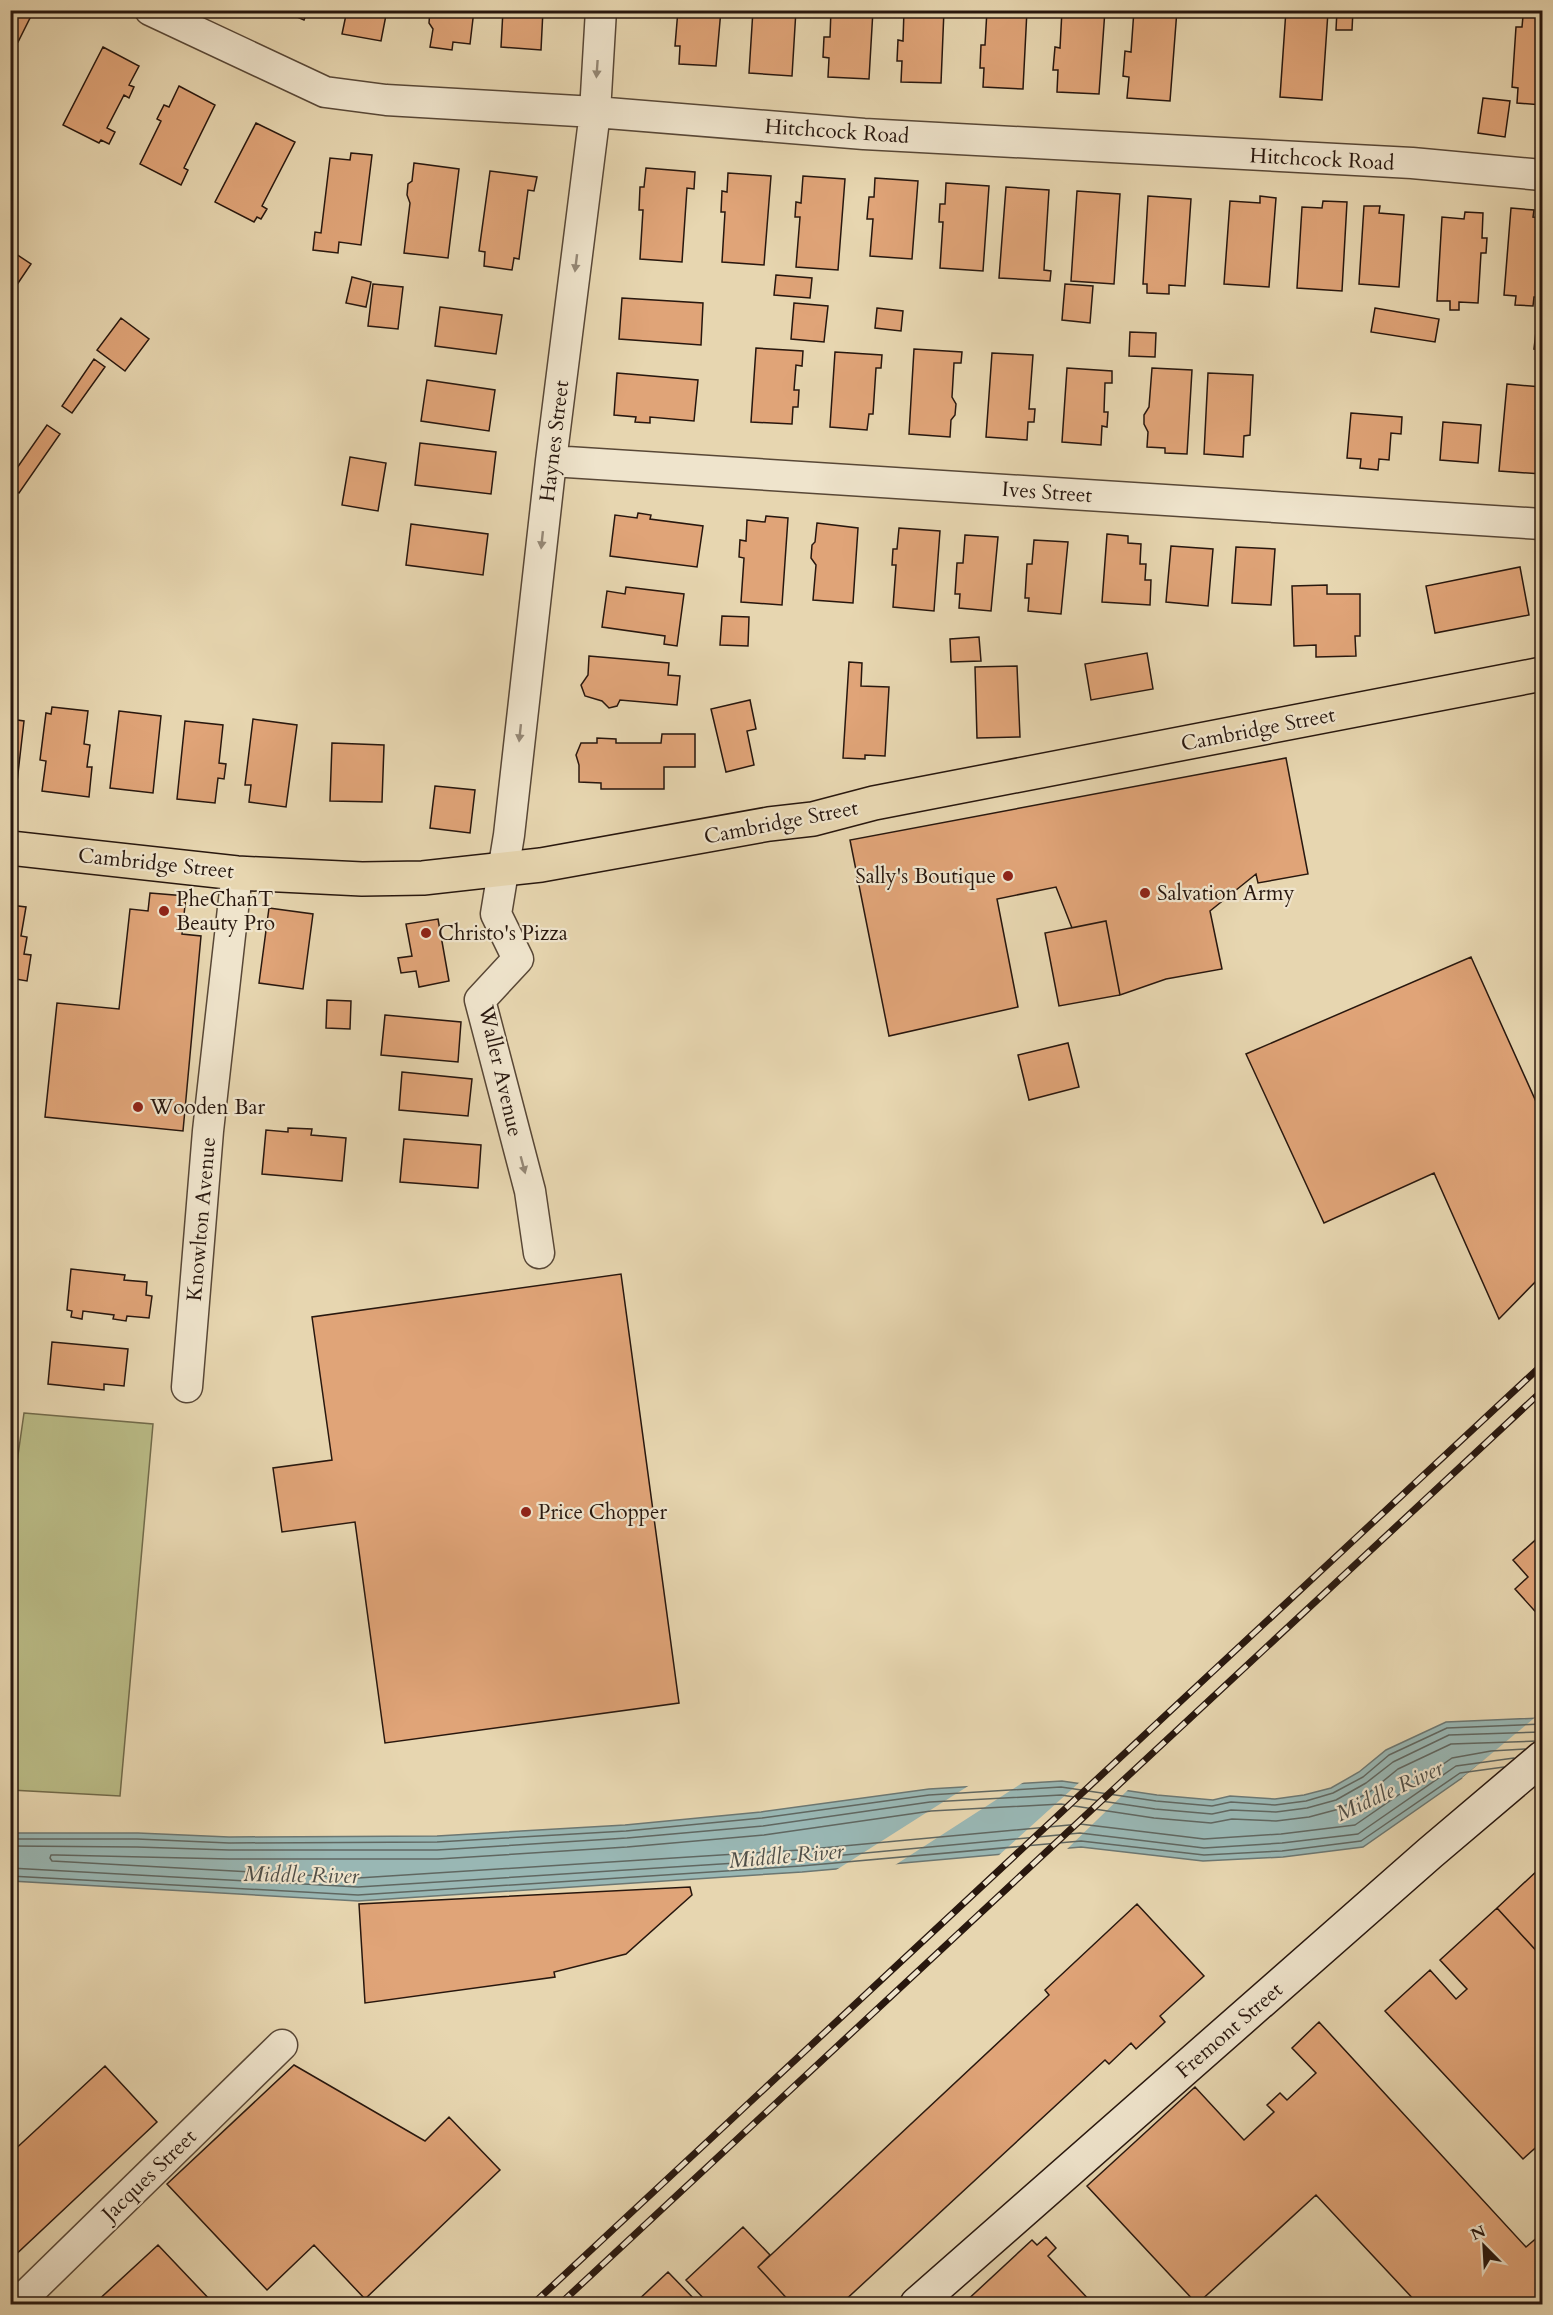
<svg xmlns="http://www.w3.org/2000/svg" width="1553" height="2315" font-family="Cardo,serif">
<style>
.green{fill:#babc87;stroke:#716a4a;stroke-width:1.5}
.water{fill:#99b7b4;stroke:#6c7772;stroke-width:1.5}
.pier{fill:#e7d6b0}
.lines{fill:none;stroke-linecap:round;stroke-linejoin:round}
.shore{stroke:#606761;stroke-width:1.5}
.building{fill:#e0a478;stroke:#28170e;stroke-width:1.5}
.street-casing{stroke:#584736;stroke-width:33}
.secondary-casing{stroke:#28170e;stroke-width:36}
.primary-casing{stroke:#28170e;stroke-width:36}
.street{stroke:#efe4cc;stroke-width:30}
.secondary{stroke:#efe4cc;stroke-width:33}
.primary{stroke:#e7d6b0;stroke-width:33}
.rail-casing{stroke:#28170e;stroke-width:7}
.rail{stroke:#efe4cc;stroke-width:4.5;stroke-dasharray:14;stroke-linecap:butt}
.oneway{fill:#958876}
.poi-dot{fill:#8f2418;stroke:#efe4cc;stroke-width:2}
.labels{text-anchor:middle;stroke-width:4.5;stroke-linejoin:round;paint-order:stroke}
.street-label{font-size:21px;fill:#28170e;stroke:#efe4cc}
.poi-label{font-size:21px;fill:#28170e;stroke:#efe4cc;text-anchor:start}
.water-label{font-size:22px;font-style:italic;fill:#504f48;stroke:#efe4cc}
</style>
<rect width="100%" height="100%" fill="#e7d6b0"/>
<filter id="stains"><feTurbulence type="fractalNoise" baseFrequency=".00333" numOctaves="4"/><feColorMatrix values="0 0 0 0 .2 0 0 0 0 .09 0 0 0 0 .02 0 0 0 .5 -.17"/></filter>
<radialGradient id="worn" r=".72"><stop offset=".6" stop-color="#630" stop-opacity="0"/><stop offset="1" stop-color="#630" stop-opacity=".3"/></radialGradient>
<path class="green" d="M 24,1413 L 153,1424 L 120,1796 L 11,1790 L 10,1476 L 15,1476 Z"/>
<path class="water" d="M 1539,1718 L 1462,1778 L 1363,1847 L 1283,1857 L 1203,1861 L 1081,1847 L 802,1872 L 358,1901 L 11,1881 L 10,1833 L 138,1833 L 229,1837 L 437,1836 L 625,1825 L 761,1812 L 929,1789 L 1062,1781 L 1157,1795 L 1213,1800 L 1230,1796 L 1275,1799 L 1304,1795 L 1331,1788 L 1359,1772 L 1386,1750 L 1446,1722 Z"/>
<path class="pier" d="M 1538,1715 L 1542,1716 L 1542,1776 L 1525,1774 L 1465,1781 L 1462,1778 Z
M 1027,1780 L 892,1867 L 833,1872 L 973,1783 Z
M 1081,1781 L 1130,1788 L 1065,1851 L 998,1856 Z"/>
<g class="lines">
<path class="shore" d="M 1525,1749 L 1491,1751 L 1452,1758 L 1355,1825 L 1281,1834 L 1204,1839 L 1080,1824 L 800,1850 L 358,1878 L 52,1861 L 50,1858 L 51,1855 L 57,1855 L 229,1859 L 438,1859 L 627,1847 L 764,1835 L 931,1811 L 1061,1804 L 1154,1818 L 1211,1823 L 1232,1819 L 1276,1821 L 1309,1817 L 1339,1809 L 1371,1791 L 1398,1769 L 1451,1744 L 1538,1741
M 10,1839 L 137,1839 L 229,1843 L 437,1842 L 626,1831 L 762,1818 L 929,1795 L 1061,1787 L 1156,1801 L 1212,1806 L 1231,1802 L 1275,1805 L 1306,1801 L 1333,1793 L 1363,1777 L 1389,1755 L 1447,1728 L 1542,1724
M 10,1846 L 137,1847 L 229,1850 L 437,1850 L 627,1838 L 763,1826 L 930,1802 L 1061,1795 L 1155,1809 L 1212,1814 L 1231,1810 L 1276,1812 L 1307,1808 L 1336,1800 L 1366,1783 L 1393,1762 L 1449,1735 L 1542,1732
M 10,1868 L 358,1887 L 801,1859 L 1080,1833 L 1204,1848 L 1282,1843 L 1358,1834 L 1456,1766 L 1514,1758
M 10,1876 L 358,1895 L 801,1866 L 1081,1841 L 1204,1855 L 1282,1851 L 1361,1841 L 1460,1773 L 1504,1767"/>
</g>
<path class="building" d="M 10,10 L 34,10 L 18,42 L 10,39 Z
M 281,10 L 308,10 L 304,20 Z
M 347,10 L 387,10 L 381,41 L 342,34 Z
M 430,10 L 474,10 L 470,44 L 453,42 L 452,50 L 430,47 L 433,29 L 429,23 Z
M 503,10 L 543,10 L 541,50 L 501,47 Z
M 678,10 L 721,10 L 716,66 L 679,64 L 680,46 L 675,46 Z
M 753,10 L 796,10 L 792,76 L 749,73 Z
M 831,10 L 873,10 L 869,79 L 828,77 L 829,58 L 823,57 L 824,37 L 830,37 Z
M 904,10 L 944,10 L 941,83 L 901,82 L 902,61 L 897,61 L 898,40 L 903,41 Z
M 987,10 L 1027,10 L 1023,89 L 983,87 L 984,68 L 980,68 L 981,45 L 985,45 Z
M 1062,10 L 1105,10 L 1099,94 L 1057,92 L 1058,70 L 1053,70 L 1055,47 L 1060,48 Z
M 1134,10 L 1177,10 L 1170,101 L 1127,98 L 1129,77 L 1123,76 L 1125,51 L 1131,52 Z
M 1286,10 L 1328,12 L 1322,100 L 1280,97 Z
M 1337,10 L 1353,10 L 1352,30 L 1336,30 Z
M 1523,16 L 1542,17 L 1542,105 L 1517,103 L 1518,88 L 1512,87 L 1516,27 L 1522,27 Z
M 103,47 L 139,66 L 129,85 L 134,87 L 129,98 L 124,95 L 107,128 L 115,132 L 109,144 L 101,140 L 99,143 L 63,125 Z
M 179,86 L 215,105 L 184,168 L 188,170 L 181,185 L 140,164 L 161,121 L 157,119 L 164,105 L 169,107 Z
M 1483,98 L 1510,101 L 1505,137 L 1478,133 Z
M 256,123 L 295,142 L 262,206 L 267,209 L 261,219 L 257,217 L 254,222 L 215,202 Z
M 351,153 L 372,155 L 361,245 L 339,242 L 338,253 L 313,250 L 315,232 L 321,233 L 330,158 L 350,160 Z
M 414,163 L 459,169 L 448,258 L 404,253 L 410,203 L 407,195 L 408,184 L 412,181 Z
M 646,168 L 695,172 L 694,189 L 687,188 L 682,262 L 640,259 L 643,210 L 639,210 L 640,187 L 644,187 Z
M 490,171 L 537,177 L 534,191 L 528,190 L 519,259 L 514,258 L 512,270 L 484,266 L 485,252 L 479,251 Z
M 728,173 L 771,176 L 764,265 L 722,262 L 725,212 L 721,212 L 722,191 L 727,192 Z
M 803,176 L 845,179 L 838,270 L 796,267 L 800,217 L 795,217 L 796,202 L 801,203 Z
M 875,178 L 918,181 L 912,259 L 870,256 L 873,219 L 867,219 L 869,197 L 874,197 Z
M 946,183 L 989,186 L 983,271 L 940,268 L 943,222 L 939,222 L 940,204 L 945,204 Z
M 1006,187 L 1049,190 L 1044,270 L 1051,271 L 1050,281 L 999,278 Z
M 1077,191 L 1120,194 L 1114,284 L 1071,281 Z
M 1148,196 L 1191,199 L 1185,286 L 1169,285 L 1169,294 L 1147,293 L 1147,284 L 1143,284 Z
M 1260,196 L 1276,198 L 1269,287 L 1224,284 L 1230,201 L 1260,203 Z
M 1323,201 L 1347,202 L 1342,291 L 1297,288 L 1302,207 L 1322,208 Z
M 1364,206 L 1380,206 L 1379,213 L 1404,215 L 1399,287 L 1359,284 Z
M 1511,208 L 1534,210 L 1533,217 L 1542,218 L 1542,297 L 1534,297 L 1533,306 L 1515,305 L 1516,296 L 1504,295 Z
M 1465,212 L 1483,213 L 1482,238 L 1487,238 L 1486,253 L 1481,253 L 1478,303 L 1459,302 L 1459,310 L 1450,310 L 1450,301 L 1437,301 L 1442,217 L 1464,219 Z
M 10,250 L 31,264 L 10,295 Z
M 776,275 L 812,278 L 810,298 L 774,295 Z
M 352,277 L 371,282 L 366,307 L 346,303 Z
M 373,284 L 403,287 L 398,329 L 368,326 Z
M 1065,284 L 1093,286 L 1090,323 L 1062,320 Z
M 622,298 L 703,303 L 701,345 L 619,339 Z
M 794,303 L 828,306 L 824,342 L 791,339 Z
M 440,307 L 502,315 L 496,354 L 435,346 Z
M 877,308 L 903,311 L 901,331 L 875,328 Z
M 1375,308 L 1439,319 L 1435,342 L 1371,332 Z
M 121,318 L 149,339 L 125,371 L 97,350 Z
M 1537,323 L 1542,323 L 1542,350 L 1534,349 Z
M 1130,332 L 1156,333 L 1155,357 L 1129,356 Z
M 756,348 L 803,351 L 802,366 L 796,365 L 794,390 L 799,390 L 798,407 L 793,407 L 792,424 L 751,422 Z
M 914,349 L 962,352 L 961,363 L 954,363 L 952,397 L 956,404 L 955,415 L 951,420 L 950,437 L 909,434 Z
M 835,352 L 882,355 L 881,368 L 876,368 L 873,414 L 869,414 L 867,430 L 830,427 Z
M 992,353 L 1033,355 L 1029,409 L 1035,409 L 1034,422 L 1028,422 L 1027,440 L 986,437 Z
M 94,359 L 105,367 L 72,413 L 62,406 Z
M 1067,368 L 1112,371 L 1112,383 L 1105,383 L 1104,412 L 1108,412 L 1107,427 L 1102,426 L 1101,445 L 1062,442 Z
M 1152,368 L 1192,370 L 1187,454 L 1165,453 L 1165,448 L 1147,447 L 1148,432 L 1144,424 L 1144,415 L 1149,407 Z
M 617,373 L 698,380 L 694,421 L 650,417 L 650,423 L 635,422 L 636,417 L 614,415 Z
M 1208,373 L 1253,375 L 1250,435 L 1244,436 L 1243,457 L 1204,454 Z
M 427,380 L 495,390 L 489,431 L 421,421 Z
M 1507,384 L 1542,387 L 1542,474 L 1499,471 Z
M 1351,413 L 1402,417 L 1401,434 L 1391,433 L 1389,460 L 1379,459 L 1378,470 L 1360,468 L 1361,459 L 1347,458 Z
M 1443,422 L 1481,425 L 1478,463 L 1440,460 Z
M 47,425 L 60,434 L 19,493 L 10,487 L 10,478 Z
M 420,443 L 496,452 L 491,494 L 415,485 Z
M 350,457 L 386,463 L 378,511 L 342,505 Z
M 638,513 L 651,515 L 650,519 L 703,526 L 697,567 L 610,556 L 615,515 L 637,518 Z
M 766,516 L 788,518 L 782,605 L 741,602 L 744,558 L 739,557 L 740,540 L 746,541 L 747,520 L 765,522 Z
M 817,523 L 858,528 L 853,603 L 813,600 L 816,565 L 811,558 L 812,545 L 815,542 Z
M 411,524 L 488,534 L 483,575 L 406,565 Z
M 899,528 L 940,531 L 934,611 L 893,607 L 896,565 L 892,565 L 893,549 L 897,549 Z
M 1107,534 L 1128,536 L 1128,543 L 1141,544 L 1140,564 L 1146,564 L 1145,580 L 1151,580 L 1150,605 L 1102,602 Z
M 965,535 L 998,537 L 991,611 L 959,608 L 960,594 L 955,594 L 957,563 L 963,563 Z
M 1034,540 L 1068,542 L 1061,614 L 1028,611 L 1029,598 L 1025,598 L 1027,564 L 1032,564 Z
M 1171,546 L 1213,549 L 1208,606 L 1166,602 Z
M 1236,547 L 1275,549 L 1271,605 L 1232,603 Z
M 1520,567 L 1529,615 L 1435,633 L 1426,586 Z
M 1327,585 L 1327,594 L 1360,594 L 1360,636 L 1355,636 L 1356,656 L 1316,657 L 1316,645 L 1294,646 L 1292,586 Z
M 626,587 L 684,594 L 677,646 L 664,644 L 665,636 L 602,627 L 607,591 L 625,594 Z
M 722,616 L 749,617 L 748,646 L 720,645 Z
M 979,637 L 981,661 L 951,662 L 950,639 Z
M 1147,653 L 1153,689 L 1091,700 L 1085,664 Z
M 589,656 L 669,663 L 668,675 L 680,676 L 677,705 L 620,700 L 617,706 L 609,708 L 602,701 L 585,696 L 581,685 L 588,675 Z
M 849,662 L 862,663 L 861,686 L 889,687 L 885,756 L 865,755 L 865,759 L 843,758 Z
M 1017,666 L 1020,737 L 977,738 L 975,667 Z
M 750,700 L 756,729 L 747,731 L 754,765 L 726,772 L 711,709 Z
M 52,707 L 88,711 L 84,744 L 90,745 L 87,767 L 92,767 L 89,797 L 42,791 L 46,761 L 40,760 L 46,713 L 51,714 Z
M 119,711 L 161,716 L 153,793 L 110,788 Z
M 10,719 L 24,721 L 14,808 L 10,807 Z
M 253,719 L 297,725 L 286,807 L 249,802 L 251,785 L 245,785 Z
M 185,721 L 223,725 L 219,763 L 226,764 L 224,779 L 218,778 L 215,803 L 177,799 Z
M 662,734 L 695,734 L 695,767 L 664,767 L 664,789 L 601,789 L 601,783 L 579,782 L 579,765 L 576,755 L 581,743 L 597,743 L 597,738 L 616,739 L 616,743 L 661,743 Z
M 332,743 L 384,745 L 382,802 L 330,801 Z
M 1286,758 L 1308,874 L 1258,883 L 1256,874 L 1210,911 L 1222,969 L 1166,979 L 1120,995 L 1106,921 L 1072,928 L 1056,887 L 997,899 L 1018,1007 L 889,1036 L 850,840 Z
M 435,786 L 475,790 L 470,833 L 430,828 Z
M 150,893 L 186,896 L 182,934 L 201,936 L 183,1131 L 45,1117 L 57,1003 L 119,1009 L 130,909 L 148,911 Z
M 10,905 L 26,907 L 21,936 L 27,937 L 24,954 L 31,955 L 27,981 L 10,978 Z
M 269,908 L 313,914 L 303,989 L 259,983 Z
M 438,919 L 449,981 L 419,987 L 416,971 L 401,973 L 398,958 L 412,956 L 406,924 Z
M 1106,921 L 1120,995 L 1059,1006 L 1045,933 Z
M 1471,957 L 1542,1115 L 1542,1275 L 1499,1319 L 1434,1173 L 1324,1223 L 1246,1054 Z
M 327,1000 L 351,1001 L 350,1029 L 326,1028 Z
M 385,1015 L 461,1022 L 458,1062 L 381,1055 Z
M 1068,1043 L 1079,1087 L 1029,1100 L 1018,1055 Z
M 402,1072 L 472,1079 L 468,1116 L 399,1110 Z
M 288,1128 L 312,1129 L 311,1135 L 346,1138 L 342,1181 L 262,1174 L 266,1130 L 288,1132 Z
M 404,1139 L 481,1145 L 478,1188 L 400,1182 Z
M 71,1269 L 125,1275 L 124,1280 L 147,1282 L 146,1295 L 152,1296 L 149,1318 L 127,1316 L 126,1321 L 113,1319 L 114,1315 L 83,1311 L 82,1319 L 71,1317 L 72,1311 L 67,1310 Z
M 621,1274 L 679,1703 L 385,1743 L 355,1522 L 282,1532 L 273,1468 L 332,1460 L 312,1317 Z
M 52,1342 L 128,1349 L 124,1386 L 104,1384 L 104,1390 L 48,1384 Z
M 1542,1534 L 1542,1619 L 1515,1589 L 1528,1577 L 1513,1560 Z
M 1539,1869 L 1542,1872 L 1542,1957 L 1497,1908 Z
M 690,1887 L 692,1895 L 626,1954 L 554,1972 L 555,1977 L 365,2003 L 359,1904 Z
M 1137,1904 L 1204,1976 L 1160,2016 L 1165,2022 L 1136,2049 L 1131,2043 L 1109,2064 L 1105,2060 L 841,2304 L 792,2304 L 758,2267 L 1049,1995 L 1045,1990 Z
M 1497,1908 L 1542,1957 L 1542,2142 L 1523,2159 L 1385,2011 L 1430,1970 L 1456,1999 L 1467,1989 L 1440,1960 Z
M 1319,2022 L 1526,2247 L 1539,2236 L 1542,2239 L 1542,2304 L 1418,2304 L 1316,2195 L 1197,2304 L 1087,2186 L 1195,2087 L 1244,2140 L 1274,2112 L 1267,2105 L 1280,2093 L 1287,2100 L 1316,2073 L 1292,2048 Z
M 294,2065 L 425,2141 L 449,2117 L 500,2170 L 365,2299 L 314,2245 L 267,2290 L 167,2184 Z
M 105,2066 L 157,2122 L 10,2260 L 10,2154 Z
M 743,2227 L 770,2255 L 758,2267 L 792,2304 L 709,2304 L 686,2280 Z
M 1046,2237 L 1056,2248 L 1048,2256 L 1093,2304 L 963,2304 L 1032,2240 L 1037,2245 Z
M 158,2245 L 214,2304 L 94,2304 Z
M 668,2272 L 699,2304 L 634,2304 Z"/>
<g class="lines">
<defs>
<path id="street" d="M 150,10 L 325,92 L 386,100 L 595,112 L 864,134 L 1412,163 L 1542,175
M 551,461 L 1542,524
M 539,1253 L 530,1191 L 480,1000 L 518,959 L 496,914 L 509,835 L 551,461 L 595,112 L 601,10
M 187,1387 L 208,1131 L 237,873
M 17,2304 L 282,2045"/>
<path id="secondary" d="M 917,2304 L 1430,1853 L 1542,1758"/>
<path id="primary" d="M 10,848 L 237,873 L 362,879 L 423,878 L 541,865 L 769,824 L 813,819 L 874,803 L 1542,674"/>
</defs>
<use href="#street" class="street-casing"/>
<use href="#secondary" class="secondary-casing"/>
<use href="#primary" class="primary-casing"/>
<use href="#street" class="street"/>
<use href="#secondary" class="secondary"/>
<use href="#primary" class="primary"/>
<defs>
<path id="rail" d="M 533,2304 L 1542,1365
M 560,2304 L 1542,1391"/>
</defs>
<use href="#rail" class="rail-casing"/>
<use href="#rail" class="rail"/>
</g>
<defs><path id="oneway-solid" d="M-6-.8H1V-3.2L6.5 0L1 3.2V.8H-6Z" transform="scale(1.5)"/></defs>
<g class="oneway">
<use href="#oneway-solid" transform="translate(597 69) rotate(94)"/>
<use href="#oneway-solid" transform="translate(576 263) rotate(97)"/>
<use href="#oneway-solid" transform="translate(542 540) rotate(96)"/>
<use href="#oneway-solid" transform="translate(520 733) rotate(96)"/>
<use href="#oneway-solid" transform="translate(523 1165) rotate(75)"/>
</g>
<g class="poi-dot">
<circle cx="1008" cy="876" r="6"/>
<circle cx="1145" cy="893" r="6"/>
<circle cx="164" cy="911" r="6"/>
<circle cx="426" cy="933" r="6"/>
<circle cx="138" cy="1107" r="6"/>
<circle cx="526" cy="1512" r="6"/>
</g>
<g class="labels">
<g class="street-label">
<text transform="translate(837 131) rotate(4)" y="7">Hitchcock Road</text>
<text transform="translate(1322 159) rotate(3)" y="7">Hitchcock Road</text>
<text transform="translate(554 441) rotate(-83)" y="7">Haynes Street</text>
<text transform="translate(1047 492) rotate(4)" y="7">Ives Street</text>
<text transform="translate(1258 729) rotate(-11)" y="7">Cambridge Street</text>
<text transform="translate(781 822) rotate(-11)" y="7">Cambridge Street</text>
<text transform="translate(156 863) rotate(6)" y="7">Cambridge Street</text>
<text transform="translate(501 1071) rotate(77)" y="7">Waller Avenue</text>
<text transform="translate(201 1219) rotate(-85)" y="7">Knowlton Avenue</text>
<text transform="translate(1229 2030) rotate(-41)" y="7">Fremont Street</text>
<text transform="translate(149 2175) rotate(-44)" y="7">Jacques Street</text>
</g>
<g class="poi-label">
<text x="996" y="883" text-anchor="end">Sally's Boutique</text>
<text x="1157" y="900">Salvation Army</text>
<text x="176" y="906">PheChanT<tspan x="176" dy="24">Beauty Pro</tspan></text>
<text x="438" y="940">Christo's Pizza</text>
<text x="150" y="1114">Wooden Bar</text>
<text x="538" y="1519">Price Chopper</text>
</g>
<g class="water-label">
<text transform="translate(1389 1790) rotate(-25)" y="8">Middle River</text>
<text transform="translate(786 1855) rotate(-5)" y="8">Middle River</text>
<text transform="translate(301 1874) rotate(1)" y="8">Middle River</text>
</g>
</g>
<rect width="1553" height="2315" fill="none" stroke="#e7d6b0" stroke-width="36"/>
<rect x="12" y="12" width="1529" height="2291" fill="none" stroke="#28170e" stroke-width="3"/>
<rect x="18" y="18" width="1517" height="2279" fill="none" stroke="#28170e" stroke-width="1.5"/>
<g transform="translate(1484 2246) rotate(336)" stroke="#efe4cc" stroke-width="4.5" paint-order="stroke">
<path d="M0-4.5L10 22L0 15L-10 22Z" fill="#28170e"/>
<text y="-9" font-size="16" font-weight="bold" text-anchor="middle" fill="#28170e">N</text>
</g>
<rect width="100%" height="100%" filter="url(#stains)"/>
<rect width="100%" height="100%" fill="url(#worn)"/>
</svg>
